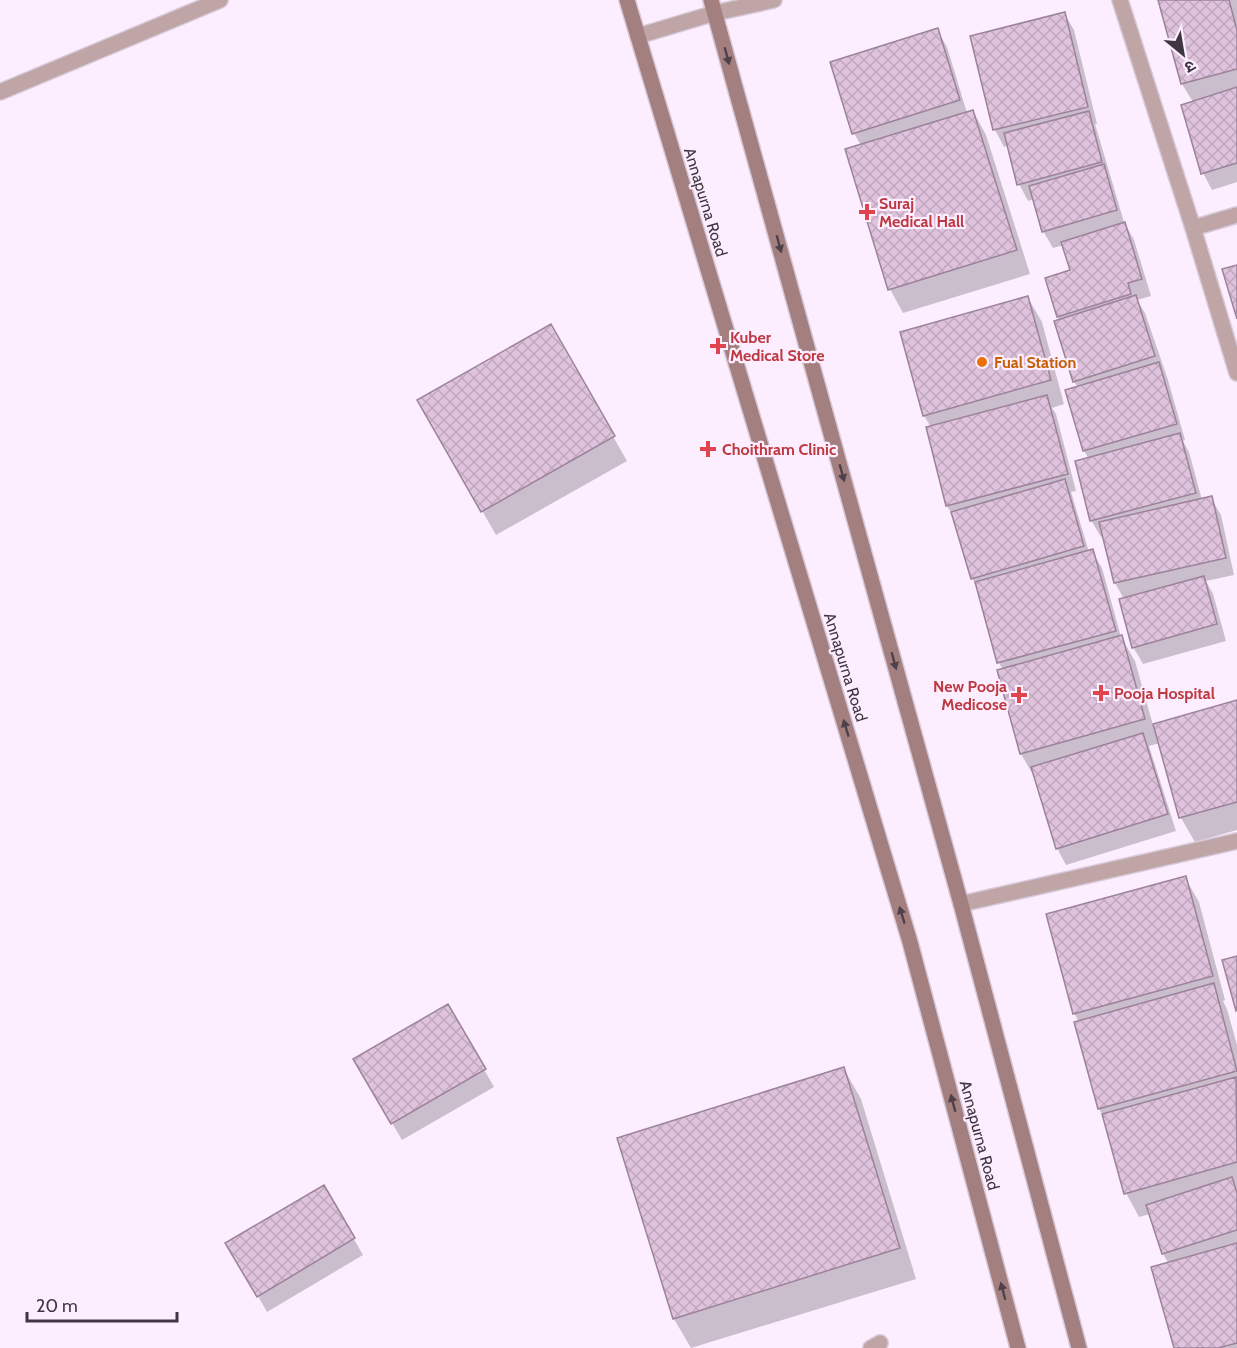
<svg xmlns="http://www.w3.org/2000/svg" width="1237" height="1348" font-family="Cabin,'Noto Sans Devanagari',sans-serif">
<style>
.shadow{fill:#0003}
.building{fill:url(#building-cross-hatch);stroke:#9c829a;stroke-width:1.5}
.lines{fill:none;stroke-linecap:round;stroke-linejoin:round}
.lane-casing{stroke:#d7c9d9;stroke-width:18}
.street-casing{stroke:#d7c9d9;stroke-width:18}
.secondary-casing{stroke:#d7c9d9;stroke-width:18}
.lane{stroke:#bfa5a5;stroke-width:15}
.street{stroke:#bfa5a5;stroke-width:15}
.secondary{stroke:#a47f7f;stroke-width:15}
.oneway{fill:#4f414b}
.health-dot{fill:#e0444e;stroke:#fdeeff;stroke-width:2}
.food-dot{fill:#e8710a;stroke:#fdeeff;stroke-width:2}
.labels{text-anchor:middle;stroke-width:4.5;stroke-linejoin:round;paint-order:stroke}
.street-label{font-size:16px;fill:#403642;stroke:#fdeeff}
.health-label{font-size:16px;font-weight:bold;fill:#be3a42;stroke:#fdeeff;text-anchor:start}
.food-label{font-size:16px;font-weight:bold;fill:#c56008;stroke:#fdeeff;text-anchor:start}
</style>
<defs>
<pattern id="building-cross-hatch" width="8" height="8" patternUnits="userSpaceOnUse" patternTransform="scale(1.5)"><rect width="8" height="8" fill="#dfc2dc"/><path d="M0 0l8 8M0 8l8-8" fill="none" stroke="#c0a7be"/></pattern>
</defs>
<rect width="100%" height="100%" fill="#fdeeff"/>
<path class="shadow" d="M 1160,0 L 1237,0 L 1237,182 L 1212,190 L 1203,173 L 1193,102 L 1182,84 Z
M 1064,13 L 1074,30 L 1097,124 L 1095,124 L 1124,222 L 1134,240 L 1151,296 L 1137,300 L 1145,313 L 1168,380 L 1185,440 L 1183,441 L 1189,452 L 1202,500 L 1211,498 L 1221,515 L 1234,575 L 1206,581 L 1213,594 L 1226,641 L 1143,664 L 1133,647 L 1124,599 L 1115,583 L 1104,536 L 1101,537 L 1091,520 L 1089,459 L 1084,451 L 1078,387 L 1074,382 L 1058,316 L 1071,271 L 1064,245 L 1053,248 L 1043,231 L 1034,199 L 1028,201 L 1019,184 L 1009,145 L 1004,147 L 995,130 L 972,37 Z
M 937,30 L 947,47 L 967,113 L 973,111 L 986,135 L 1030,274 L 903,313 L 890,289 L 861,146 L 854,133 Z
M 1028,298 L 1042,322 L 1064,404 L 1052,408 L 1056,414 L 1076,491 L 1071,492 L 1089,552 L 1092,551 L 1102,568 L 1121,637 L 1135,661 L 1153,725 L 1237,702 L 1237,830 L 1195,842 L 1181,818 L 1160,743 L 1149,746 L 1176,831 L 1066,865 L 1057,848 L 1035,778 L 1021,754 L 999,671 L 1003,670 L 999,663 L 979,590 L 972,578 L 954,518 L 947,506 L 928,428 L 931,427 L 924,416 Z
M 550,326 L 627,461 L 496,535 L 419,400 Z
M 1185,878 L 1199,902 L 1225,1000 L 1223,1001 L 1227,1009 L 1237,1045 L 1237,1348 L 1176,1348 L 1169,1264 L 1163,1254 L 1150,1214 L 1139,1217 L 1126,1193 L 1105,1119 L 1099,1109 L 1076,1023 L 1079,1022 L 1074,1013 Z
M 448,1006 L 494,1087 L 402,1140 L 355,1060 Z
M 844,1069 L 861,1099 L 916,1279 L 691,1348 L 674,1319 L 619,1139 Z
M 324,1187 L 363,1255 L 267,1312 L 228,1243 Z"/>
<path class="building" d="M 1158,0 L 1229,0 L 1237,30 L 1237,69 L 1181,84 Z
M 1065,12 L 1088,107 L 993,130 L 970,36 Z
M 938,28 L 960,100 L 852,134 L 830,62 Z
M 1237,87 L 1237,163 L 1201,174 L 1181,105 Z
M 973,110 L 1017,250 L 888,290 L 845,149 Z
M 1089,111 L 1102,162 L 1017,185 L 1004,133 Z
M 1104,164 L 1117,210 L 1042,232 L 1029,186 Z
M 1125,222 L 1142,279 L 1128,283 L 1131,294 L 1057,317 L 1045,278 L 1070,270 L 1061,242 Z
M 1237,265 L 1237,319 L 1222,269 Z
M 1136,295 L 1155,356 L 1073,382 L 1054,321 Z
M 1028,296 L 1051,380 L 923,416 L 900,332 Z
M 551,324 L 615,436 L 481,512 L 417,400 Z
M 1159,362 L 1177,424 L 1083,451 L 1065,390 Z
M 1047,395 L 1068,474 L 946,506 L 926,427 Z
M 1180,433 L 1196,493 L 1090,521 L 1075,461 Z
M 1065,479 L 1084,546 L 971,579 L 951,512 Z
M 1212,496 L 1226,558 L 1114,583 L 1099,522 Z
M 1093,549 L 1116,631 L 997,663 L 975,582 Z
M 1204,576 L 1217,624 L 1132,648 L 1119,599 Z
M 1122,635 L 1145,719 L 1020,754 L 997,670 Z
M 1237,700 L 1237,802 L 1179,818 L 1153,724 Z
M 1143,733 L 1168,814 L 1056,849 L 1031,767 Z
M 1186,876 L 1213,976 L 1073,1014 L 1046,914 Z
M 1237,956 L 1237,1010 L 1236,1011 L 1222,960 Z
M 1214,983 L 1237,1071 L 1098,1109 L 1074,1022 Z
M 448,1004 L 486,1069 L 391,1124 L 353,1059 Z
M 844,1067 L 900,1248 L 673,1319 L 617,1138 Z
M 1236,1077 L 1237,1162 L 1124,1194 L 1102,1114 Z
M 1232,1177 L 1237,1193 L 1237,1230 L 1162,1254 L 1146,1205 Z
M 324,1185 L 355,1238 L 257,1297 L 225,1243 Z
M 1237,1243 L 1237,1343 L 1218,1348 L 1174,1348 L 1151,1267 Z"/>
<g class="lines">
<defs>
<path id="lane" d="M 0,92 L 220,0"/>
<path id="street" d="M 1120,0 L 1193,228 L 1237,373
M 638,36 L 715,13 L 774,0
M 1193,228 L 1237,215
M 961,904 L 1237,841
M 871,1348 L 880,1343"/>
<path id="secondary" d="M 627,0 L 910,942 L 1018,1348
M 711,0 L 961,904 L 1079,1348"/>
</defs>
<use href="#lane" class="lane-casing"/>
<use href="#street" class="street-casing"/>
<use href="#secondary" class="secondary-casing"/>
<use href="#lane" class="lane"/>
<use href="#street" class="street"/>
<use href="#secondary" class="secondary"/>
</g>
<defs><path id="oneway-solid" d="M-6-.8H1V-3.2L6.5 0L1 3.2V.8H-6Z" transform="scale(1.5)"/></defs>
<g class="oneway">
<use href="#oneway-solid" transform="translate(727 56) rotate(75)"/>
<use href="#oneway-solid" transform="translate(779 244) rotate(75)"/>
<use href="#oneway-solid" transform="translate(842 473) rotate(75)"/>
<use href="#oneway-solid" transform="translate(894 661) rotate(75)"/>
<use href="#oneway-solid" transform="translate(846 728) rotate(-107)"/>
<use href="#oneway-solid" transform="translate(902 915) rotate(-107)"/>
<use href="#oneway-solid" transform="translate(953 1103) rotate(-105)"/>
<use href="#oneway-solid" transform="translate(1003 1291) rotate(-105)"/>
</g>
<g class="health-dot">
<path d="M864 203h6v6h6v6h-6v6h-6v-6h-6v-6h6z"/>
<path d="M715 337h6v6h6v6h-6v6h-6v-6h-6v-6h6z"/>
<path d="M705 440h6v6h6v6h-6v6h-6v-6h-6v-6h6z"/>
<path d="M1098 684h6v6h6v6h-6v6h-6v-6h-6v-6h6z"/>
<path d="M1016 686h6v6h6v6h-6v6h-6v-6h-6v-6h6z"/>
</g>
<circle class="food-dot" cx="982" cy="362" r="6"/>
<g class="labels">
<g class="street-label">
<text transform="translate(706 202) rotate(73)" y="6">Annapurna Road</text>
<text transform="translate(846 667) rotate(73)" y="6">Annapurna Road</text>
<text transform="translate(980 1135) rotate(75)" y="6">Annapurna Road</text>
</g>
<g class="health-label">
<text x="879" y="209">Suraj<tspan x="879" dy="18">Medical Hall</tspan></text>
<text x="730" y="343">Kuber<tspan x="730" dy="18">Medical Store</tspan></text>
<text x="722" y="455">Choithram Clinic</text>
<text x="1007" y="692" text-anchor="end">New Pooja<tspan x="1007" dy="18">Medicose</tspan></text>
<text x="1114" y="699">Pooja Hospital</text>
</g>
<g class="food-label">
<text x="994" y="368">Fual Station</text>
</g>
</g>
<g transform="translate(1183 54) rotate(150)" stroke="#fdeeff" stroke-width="4.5" paint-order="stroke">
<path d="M0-4.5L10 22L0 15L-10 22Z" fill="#403642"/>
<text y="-9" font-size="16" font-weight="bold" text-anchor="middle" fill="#403642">उ</text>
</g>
<path d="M27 1312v9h150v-9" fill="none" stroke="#403642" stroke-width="3"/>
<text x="36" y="1312" font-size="18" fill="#403642" stroke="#fdeeff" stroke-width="4.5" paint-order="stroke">20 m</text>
</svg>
